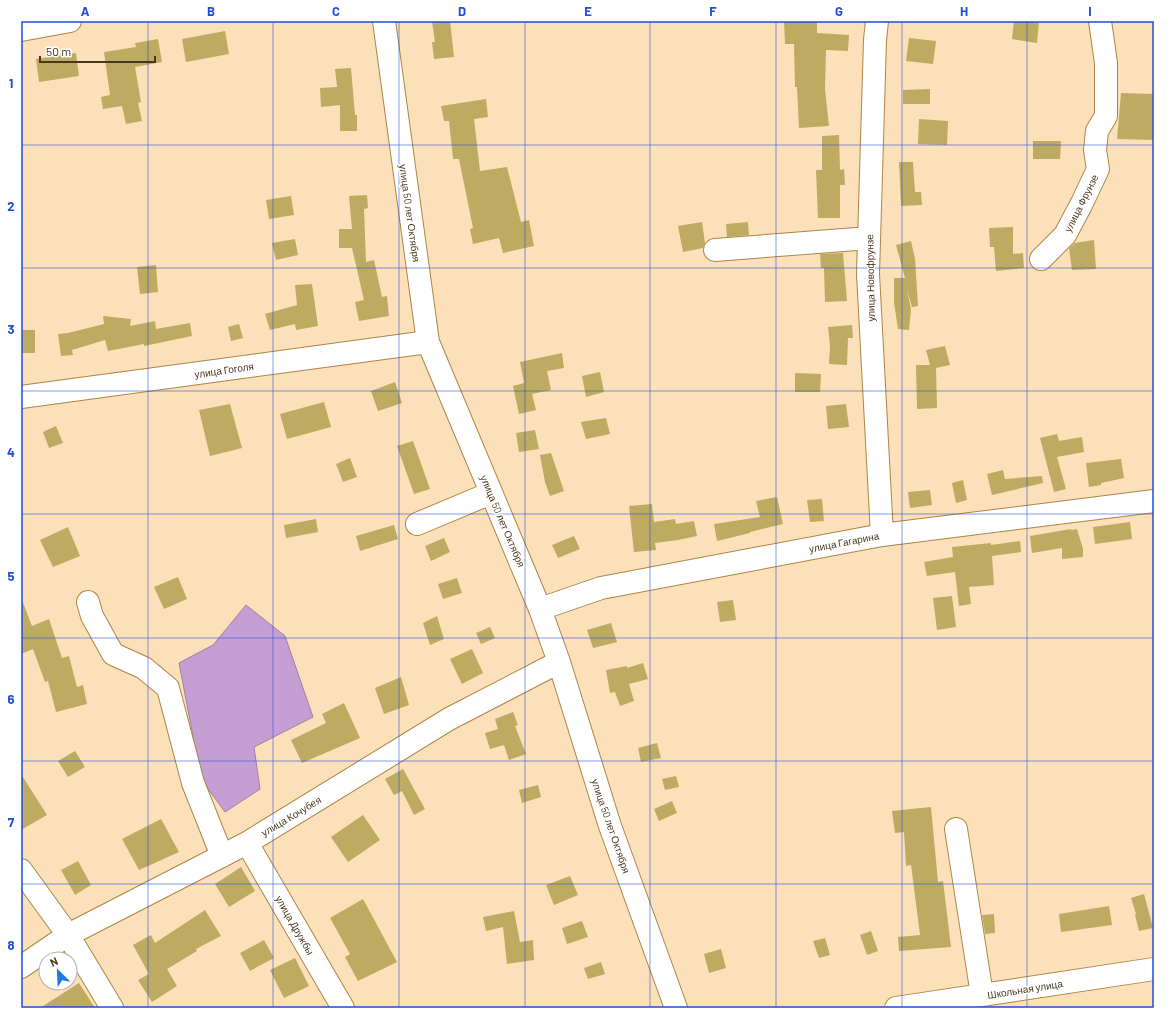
<svg xmlns="http://www.w3.org/2000/svg" width="1175" height="1029" font-family="Barlow,sans-serif">
<style>
.water{fill:#c59fd4;stroke:#a0809d}
.building{fill:#bdab62}
.lines{fill:none;stroke-linecap:round;stroke-linejoin:round}
.minor-casing{stroke:#ae8445;stroke-width:24}
.minor{stroke:#fff;stroke-width:22}
.grid{fill:none;stroke:#1d4ed8;stroke-width:1;stroke-opacity:0.55}
.labels{text-anchor:middle;stroke-width:3;stroke-linejoin:round;paint-order:stroke}
.street-label{font-size:10px;fill:#49371d;stroke:#fff}
.neatline{fill:none;stroke:#1d4ed8;stroke-width:1.5}
.grid-label{font-size:13px;text-anchor:middle;font-weight:bold;fill:#1d4ed8}
</style>
<rect width="100%" height="100%" fill="#fbe0ba"/>
<path class="water" d="M 246,605 L 285,636 L 313,717 L 254,747 L 260,789 L 225,812 L 195,771 L 193,736 L 179,663 L 213,645 Z"/>
<path class="building" d="M 432,21 L 450,21 L 454,57 L 434,59 L 432,42 L 435,42 Z
M 784,21 L 817,21 L 817,33 L 849,35 L 848,51 L 826,50 L 825,89 L 829,126 L 799,128 L 797,87 L 795,87 L 794,44 L 785,44 Z
M 1014,21 L 1039,21 L 1037,43 L 1012,39 Z
M 225,31 L 229,54 L 186,62 L 182,39 Z
M 909,38 L 936,41 L 933,64 L 906,61 Z
M 158,39 L 162,62 L 135,67 L 141,102 L 138,103 L 142,121 L 126,124 L 122,106 L 103,109 L 101,97 L 110,95 L 104,52 L 136,47 L 135,43 Z
M 76,53 L 79,76 L 39,82 L 36,59 Z
M 351,68 L 355,115 L 357,115 L 357,131 L 340,131 L 340,105 L 321,107 L 320,88 L 337,87 L 335,69 Z
M 930,89 L 930,104 L 903,104 L 903,90 Z
M 1121,93 L 1154,94 L 1154,140 L 1117,139 Z
M 486,99 L 488,117 L 474,119 L 480,171 L 507,167 L 521,222 L 529,220 L 534,246 L 503,253 L 499,238 L 473,244 L 470,229 L 473,228 L 459,159 L 453,159 L 449,121 L 444,121 L 441,106 Z
M 919,119 L 948,121 L 947,145 L 918,144 Z
M 839,135 L 840,170 L 844,169 L 845,185 L 840,185 L 840,218 L 818,218 L 816,170 L 822,170 L 822,136 Z
M 1033,141 L 1061,141 L 1060,159 L 1033,159 Z
M 899,162 L 913,162 L 915,192 L 921,192 L 922,205 L 901,206 Z
M 367,195 L 368,208 L 364,209 L 366,262 L 374,260 L 382,297 L 387,296 L 389,316 L 359,321 L 355,302 L 364,300 L 352,248 L 339,248 L 339,229 L 352,229 L 349,196 Z
M 291,196 L 294,215 L 269,219 L 266,200 Z
M 702,222 L 705,243 L 703,248 L 683,252 L 678,226 Z
M 748,222 L 749,235 L 727,237 L 726,224 Z
M 1013,227 L 1013,254 L 1023,253 L 1024,268 L 996,271 L 994,247 L 990,247 L 989,228 Z
M 295,239 L 298,255 L 276,260 L 272,243 Z
M 1094,240 L 1096,269 L 1072,270 L 1069,248 L 1075,243 Z
M 911,241 L 915,259 L 918,306 L 912,307 L 907,290 L 911,309 L 909,330 L 898,329 L 894,303 L 894,278 L 905,278 L 896,245 Z
M 843,253 L 847,301 L 825,302 L 824,268 L 821,268 L 820,254 Z
M 156,265 L 158,292 L 140,294 L 137,267 Z
M 312,284 L 318,326 L 296,330 L 295,324 L 270,330 L 265,314 L 297,305 L 295,285 Z
M 103,316 L 131,319 L 130,326 L 155,321 L 156,329 L 190,323 L 192,336 L 144,346 L 144,344 L 108,351 L 105,340 L 72,350 L 73,355 L 61,356 L 58,334 L 68,333 L 104,324 Z
M 239,324 L 243,338 L 231,341 L 228,327 Z
M 852,325 L 853,338 L 848,338 L 847,365 L 829,364 L 830,346 L 828,327 Z
M 21,330 L 35,330 L 35,353 L 21,353 Z
M 945,346 L 950,365 L 936,368 L 937,408 L 917,409 L 916,365 L 930,365 L 926,350 Z
M 562,353 L 564,368 L 547,371 L 551,390 L 532,394 L 536,410 L 519,414 L 513,386 L 524,383 L 520,362 Z
M 600,372 L 604,392 L 586,397 L 582,376 Z
M 795,373 L 821,374 L 820,392 L 795,392 Z
M 395,382 L 402,403 L 378,411 L 371,391 Z
M 324,402 L 331,427 L 287,439 L 280,414 Z
M 230,404 L 242,448 L 210,456 L 199,410 Z
M 846,404 L 849,427 L 828,429 L 826,406 Z
M 606,418 L 610,434 L 586,439 L 581,422 Z
M 56,426 L 63,443 L 49,448 L 43,432 Z
M 535,430 L 539,449 L 519,452 L 516,433 Z
M 1057,434 L 1059,441 L 1082,437 L 1084,452 L 1057,457 L 1066,489 L 1054,492 L 1040,438 Z
M 413,441 L 430,489 L 414,494 L 397,446 Z
M 551,453 L 564,491 L 550,496 L 545,482 L 540,455 Z
M 350,458 L 357,477 L 343,482 L 336,464 Z
M 1121,459 L 1124,478 L 1101,483 L 1101,485 L 1089,487 L 1086,463 Z
M 1003,470 L 1005,479 L 1042,476 L 1043,483 L 992,495 L 987,474 Z
M 963,480 L 967,500 L 956,503 L 952,483 Z
M 930,490 L 932,505 L 910,508 L 908,492 Z
M 777,497 L 783,524 L 750,532 L 750,533 L 717,541 L 714,524 L 760,517 L 756,501 Z
M 822,499 L 824,521 L 810,522 L 807,500 Z
M 652,504 L 654,522 L 675,519 L 676,524 L 694,521 L 697,536 L 678,540 L 655,543 L 656,550 L 634,552 L 629,506 Z
M 316,519 L 318,532 L 286,538 L 284,525 Z
M 1130,522 L 1132,539 L 1095,544 L 1093,527 Z
M 394,525 L 398,539 L 360,551 L 356,536 Z
M 68,527 L 80,556 L 53,567 L 40,540 Z
M 1071,529 L 1071,530 L 1077,529 L 1083,549 L 1083,557 L 1062,559 L 1062,548 L 1032,553 L 1030,536 Z
M 574,536 L 580,549 L 558,558 L 552,545 Z
M 444,538 L 450,552 L 431,561 L 425,546 Z
M 1020,541 L 1021,552 L 992,556 L 994,585 L 969,587 L 971,604 L 959,606 L 955,572 L 927,576 L 924,562 L 953,557 L 952,547 L 991,543 L 991,545 Z
M 178,577 L 187,599 L 164,609 L 154,587 Z
M 457,578 L 462,593 L 443,599 L 438,584 Z
M 952,596 L 956,627 L 937,630 L 933,598 Z
M 22,600 L 32,626 L 49,619 L 62,658 L 69,656 L 77,687 L 83,685 L 87,704 L 56,712 L 48,681 L 45,682 L 33,649 L 21,654 L 21,601 Z
M 733,600 L 736,620 L 720,622 L 717,602 Z
M 437,616 L 444,639 L 430,645 L 423,623 Z
M 611,623 L 617,642 L 593,648 L 587,630 Z
M 490,627 L 495,638 L 481,644 L 476,633 Z
M 472,649 L 483,673 L 462,684 L 450,659 Z
M 643,663 L 648,679 L 629,684 L 634,701 L 620,706 L 615,692 L 610,693 L 606,670 L 627,666 L 627,668 Z
M 401,677 L 409,705 L 384,714 L 375,688 Z
M 344,703 L 360,738 L 302,763 L 291,740 L 326,723 L 322,714 Z
M 513,712 L 518,725 L 515,726 L 526,754 L 509,760 L 504,745 L 490,749 L 485,733 L 498,729 L 495,719 Z
M 657,743 L 661,758 L 641,762 L 638,748 Z
M 75,751 L 85,767 L 68,777 L 58,761 Z
M 403,769 L 425,809 L 414,815 L 402,791 L 394,795 L 385,779 Z
M 21,774 L 47,815 L 21,830 Z
M 676,776 L 679,787 L 665,790 L 662,779 Z
M 538,785 L 541,797 L 522,803 L 519,790 Z
M 672,801 L 677,813 L 659,821 L 654,809 Z
M 931,807 L 938,882 L 943,881 L 951,947 L 899,951 L 898,937 L 920,935 L 911,865 L 906,866 L 904,832 L 895,833 L 892,811 Z
M 363,815 L 380,840 L 348,862 L 331,837 Z
M 161,819 L 179,852 L 139,870 L 122,839 Z
M 78,861 L 91,885 L 75,895 L 61,870 Z
M 241,867 L 255,891 L 229,907 L 215,884 Z
M 570,876 L 578,895 L 554,905 L 546,885 Z
M 1144,894 L 1153,928 L 1139,931 L 1135,915 L 1136,914 L 1131,898 Z
M 363,899 L 397,962 L 358,981 L 345,957 L 350,954 L 330,918 Z
M 1109,906 L 1112,925 L 1061,932 L 1059,914 Z
M 205,910 L 221,936 L 196,949 L 197,951 L 167,969 L 177,986 L 152,1002 L 138,980 L 149,974 L 133,945 L 151,935 L 155,943 Z
M 514,911 L 520,942 L 533,940 L 534,960 L 507,964 L 503,927 L 486,931 L 483,917 Z
M 994,914 L 995,933 L 985,934 L 982,915 Z
M 582,921 L 588,937 L 567,944 L 562,928 Z
M 871,931 L 878,951 L 867,955 L 860,935 Z
M 825,938 L 830,955 L 819,958 L 813,941 Z
M 264,940 L 274,958 L 250,971 L 240,953 Z
M 721,949 L 726,968 L 709,973 L 704,954 Z
M 295,958 L 309,986 L 284,998 L 270,970 Z
M 601,962 L 605,974 L 588,979 L 584,968 Z
M 79,983 L 95,1008 L 40,1008 Z"/>
<g class="lines">
<defs>
<path id="minor" d="M 384,21 L 428,342 L 540,609 L 559,662 L 610,826 L 676,1008
M 877,21 L 875,40 L 868,274 L 882,535
M 21,30 L 70,21
M 715,250 L 869,238
M 1041,259 L 1065,235 L 1082,203 L 1098,169 L 1095,150 L 1097,131 L 1106,116 L 1106,63 L 1100,21
M 21,397 L 428,342
M 417,524 L 491,493
M 88,602 L 92,616 L 113,654 L 144,668 L 168,688 L 193,783 L 222,856
M 540,609 L 601,588 L 882,535 L 1154,501
M 956,829 L 982,995
M 247,843 L 343,1008
M 21,870 L 68,935 L 112,1008
M 21,967 L 68,935 L 247,843 L 449,719 L 559,662
M 896,1008 L 1154,969"/>
</defs>
<use href="#minor" class="minor-casing"/>
<use href="#minor" class="minor"/>
</g>
<path class="grid" d="M 148,21 L 148,1008M 273,21 L 273,1008M 399,21 L 399,1008M 525,21 L 525,1008M 650,21 L 650,1008M 776,21 L 776,1008M 902,21 L 902,1008M 1027,21 L 1027,1008M 21,145 L 1154,145M 21,268 L 1154,268M 21,391 L 1154,391M 21,514 L 1154,514M 21,638 L 1154,638M 21,761 L 1154,761M 21,884 L 1154,884"/>
<g class="labels">
<g class="street-label">
<text transform="translate(1081 203) rotate(-63)" y="4">улица Фрунзе</text>
<text transform="translate(410 213) rotate(82)" y="4">улица 50 лет Октября</text>
<text transform="translate(870 278) rotate(-91)" y="4">улица Новофрунзе</text>
<text transform="translate(224 370) rotate(-8)" y="4">улица Гоголя</text>
<text transform="translate(503 521) rotate(67)" y="4">улица 50 лет Октября</text>
<text transform="translate(844 542) rotate(-11)" y="4">улица Гагарина</text>
<text transform="translate(291 816) rotate(-31)" y="4">улица Кочубея</text>
<text transform="translate(611 826) rotate(71)" y="4">улица 50 лет Октября</text>
<text transform="translate(295 925) rotate(60)" y="4">улица Дружбы</text>
<text transform="translate(1025 989) rotate(-9)" y="4">Школьная улица</text>
</g>
</g>
<rect width="1175" height="1029" fill="none" stroke="#ffffff" stroke-width="44"/>
<g transform="translate(58 971) rotate(336)"><circle r="19" fill="#ffffff" stroke="#b6afa5"/>
<path d="M0-3L7 15L0 10L-7 15Z" fill="#1f79e3"/>
<text y="-6" font-size="11" font-weight="bold" text-anchor="middle" fill="#49371d">N</text>
</g>
<path d="M40 56v6h115v-6" fill="none" stroke="#49371d" stroke-width="2"/>
<text x="46" y="56" font-size="12" fill="#49371d" stroke="#ffffff" stroke-width="3" paint-order="stroke">50 m</text>
<rect x="22" y="22" width="1131" height="985" class="neatline"/>
<g class="grid-label">
<text x="85" y="16">A</text>
<text x="211" y="16">B</text>
<text x="336" y="16">C</text>
<text x="462" y="16">D</text>
<text x="588" y="16">E</text>
<text x="713" y="16">F</text>
<text x="839" y="16">G</text>
<text x="964" y="16">H</text>
<text x="1090" y="16">I</text>
<text x="11" y="88">1</text>
<text x="11" y="211">2</text>
<text x="11" y="334">3</text>
<text x="11" y="457">4</text>
<text x="11" y="581">5</text>
<text x="11" y="704">6</text>
<text x="11" y="827">7</text>
<text x="11" y="950">8</text>
</g>
</svg>
